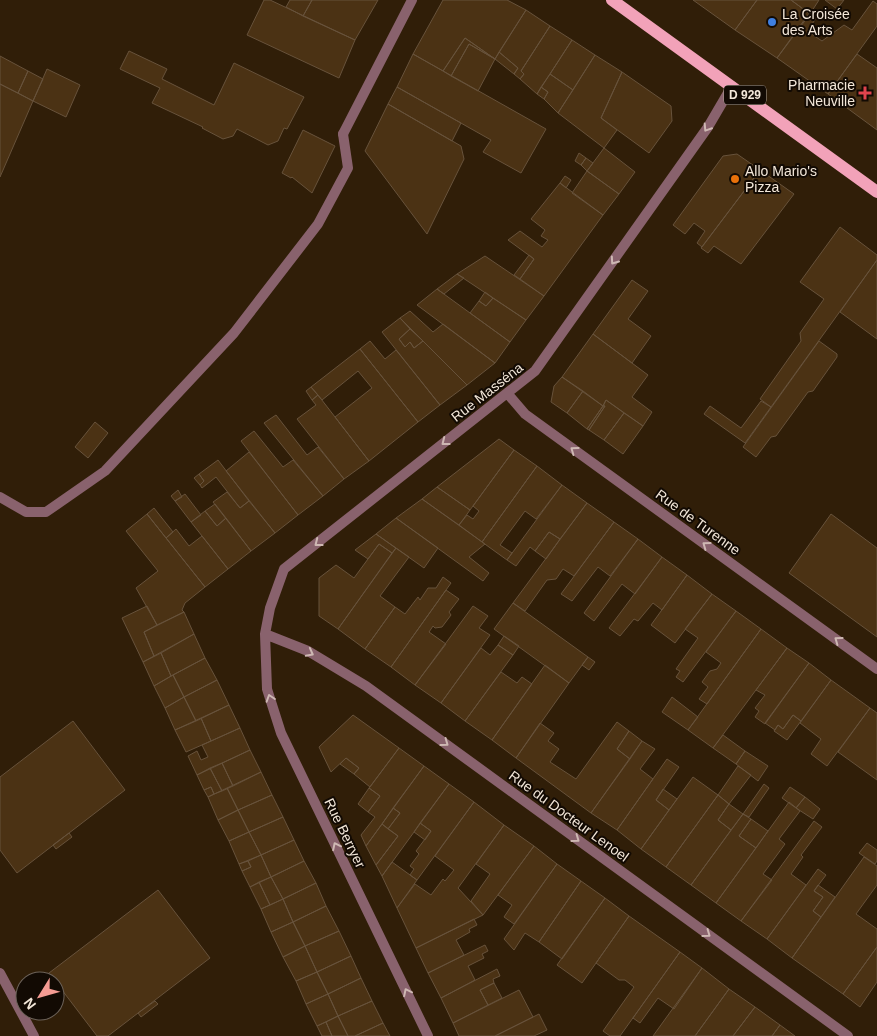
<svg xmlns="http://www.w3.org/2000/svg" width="877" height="1036" font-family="Arial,sans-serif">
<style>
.building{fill:#4b3214;stroke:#67523b}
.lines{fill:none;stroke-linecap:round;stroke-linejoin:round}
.lane{stroke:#89626d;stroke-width:10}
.street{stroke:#89626d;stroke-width:10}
.primary{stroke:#f2a2b9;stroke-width:12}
.oneway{stroke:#ceb8b3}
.shop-dot{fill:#3f7fe0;stroke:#120a03;stroke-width:2}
.health-dot{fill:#e0444e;stroke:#120a03;stroke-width:2}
.food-dot{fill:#e8710a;stroke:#120a03;stroke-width:2}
.labels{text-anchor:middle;stroke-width:4;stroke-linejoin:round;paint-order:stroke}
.shield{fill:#120a03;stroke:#b0a599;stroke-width:1}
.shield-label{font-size:12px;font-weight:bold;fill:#f3e7d9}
.poi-label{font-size:14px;fill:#f3e7d9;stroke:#120a03;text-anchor:start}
.street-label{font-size:14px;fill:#f3e7d9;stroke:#120a03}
</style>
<rect width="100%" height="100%" fill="#301e08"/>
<path class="building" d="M 264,0 L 270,0 L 355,40 L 339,78 L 247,35 Z
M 290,0 L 312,0 L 303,16 L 286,7 Z
M 312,0 L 378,0 L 355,40 L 303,16 Z
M 443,0 L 507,0 L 526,10 L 495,59 L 465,38 L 443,71 L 413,54 Z
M 693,0 L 757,0 L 735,30 Z
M 757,0 L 791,0 L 810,14 L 777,58 L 735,30 Z
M 791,0 L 819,0 L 810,14 Z
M 825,0 L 844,0 L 837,9 Z
M 873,1 L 877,4 L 877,26 L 828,94 L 777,58 L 810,12 L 817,17 L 807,31 L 822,41 L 844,25 L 852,30 Z
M 526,10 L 550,26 L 521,71 L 524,74 L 520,79 L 514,74 L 518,68 L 499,52 Z
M 550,26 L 572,40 L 537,94 L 520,79 L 524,74 L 521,71 Z
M 465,38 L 495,59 L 469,44 L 451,76 L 443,71 Z
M 572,40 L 595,55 L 573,90 L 550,74 Z
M 469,44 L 495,59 L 478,91 L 451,76 Z
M 129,51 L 167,69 L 162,79 L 214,105 L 234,63 L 304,97 L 287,129 L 284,128 L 278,141 L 268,145 L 237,129 L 233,136 L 223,139 L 202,128 L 203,127 L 152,103 L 160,88 L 120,69 Z
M 499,52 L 518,68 L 514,74 L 495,59 Z
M 413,54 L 546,129 L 521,173 L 483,152 L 491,140 L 397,87 Z
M 857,54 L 877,68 L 877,130 L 828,94 Z
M 595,55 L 622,72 L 601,118 L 617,130 L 604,148 L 558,113 Z
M 0,56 L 28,71 L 18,93 L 0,84 Z
M 47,69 L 80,85 L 66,117 L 33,101 Z
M 28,71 L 43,79 L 33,101 L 18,93 Z
M 622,72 L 671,106 L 672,121 L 649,153 L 601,118 Z
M 550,74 L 573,90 L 558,113 L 544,99 L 548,92 L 541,87 Z
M 0,84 L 33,101 L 0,177 Z
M 397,87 L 461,123 L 452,141 L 388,104 Z
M 541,87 L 548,92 L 544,99 L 537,94 Z
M 388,104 L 461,146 L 464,159 L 427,234 L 365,151 Z
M 303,130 L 335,146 L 312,193 L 292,177 L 291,178 L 282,173 Z
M 604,148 L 635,172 L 619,194 L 587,171 Z
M 579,153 L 586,158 L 581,165 L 575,161 Z
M 737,154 L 760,170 L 702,247 L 697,243 L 705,231 L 694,223 L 685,234 L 673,225 L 723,156 Z
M 586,158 L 593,163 L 587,171 L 581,165 Z
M 760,170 L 794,194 L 741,264 L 714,246 L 708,253 L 701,248 Z
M 587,171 L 619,194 L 603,215 L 572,193 Z
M 565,176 L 571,180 L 566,188 L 560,183 Z
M 560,183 L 603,215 L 544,296 L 520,279 L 534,259 L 508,240 L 520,231 L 542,247 L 548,240 L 541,236 L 545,230 L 531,219 Z
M 840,227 L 877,255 L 877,260 L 771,407 L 760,399 L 801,341 L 800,333 L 824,299 L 800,282 Z
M 529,255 L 534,259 L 520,279 L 514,275 Z
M 485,256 L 544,296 L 526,320 L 457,274 Z
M 877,260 L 877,339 L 840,312 Z
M 457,274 L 464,278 L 444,294 L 437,289 Z
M 632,280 L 648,291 L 628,319 L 651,336 L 632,363 L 593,334 Z
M 437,289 L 510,342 L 495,363 L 417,305 Z
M 485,292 L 493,298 L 486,306 L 479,301 Z
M 493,298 L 526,320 L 510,342 L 470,313 L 479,301 L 486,306 Z
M 410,311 L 433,332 L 443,324 L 495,363 L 467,385 L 400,318 Z
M 400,318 L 410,329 L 399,339 L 405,347 L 410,342 L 414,348 L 423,341 L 467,385 L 440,405 L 382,332 Z
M 410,329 L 423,341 L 414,348 L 410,342 L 405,347 L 399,339 Z
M 593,334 L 648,375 L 632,397 L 652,412 L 643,426 L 606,400 L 603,406 L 562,377 Z
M 370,341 L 385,359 L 396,350 L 440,405 L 418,422 L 360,349 Z
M 819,341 L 837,354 L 837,357 L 813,391 L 808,392 L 776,436 L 771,437 L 756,457 L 743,447 Z
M 360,349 L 418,422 L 369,461 L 335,417 L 372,388 L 358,371 L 322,400 L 311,387 Z
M 562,377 L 583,391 L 567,413 L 551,402 L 554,386 Z
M 311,387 L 318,395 L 312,400 L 306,391 Z
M 583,391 L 603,406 L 587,429 L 567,413 Z
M 318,395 L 369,461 L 344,479 L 297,419 L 316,405 L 312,400 Z
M 606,400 L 624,413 L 604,440 L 589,430 L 605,406 L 603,406 Z
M 761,401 L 771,407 L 745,443 L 704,414 L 710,406 L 741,428 Z
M 603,406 L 605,406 L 589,430 L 587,429 Z
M 624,413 L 643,426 L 623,454 L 604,440 Z
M 276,415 L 307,455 L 318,447 L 344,479 L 323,496 L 264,423 Z
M 95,422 L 108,433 L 88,458 L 75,447 Z
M 254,431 L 283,467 L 293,460 L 323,496 L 298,515 L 241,441 Z
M 499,439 L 514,450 L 470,510 L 437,487 Z
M 514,450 L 537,466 L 482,542 L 459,525 L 467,515 L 473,519 L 479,511 L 473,506 Z
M 249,452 L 298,515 L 275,533 L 226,471 Z
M 218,460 L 249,501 L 240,508 L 216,477 L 202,488 L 200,485 L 204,481 L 199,474 Z
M 537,466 L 562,485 L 536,519 L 525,511 L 511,530 L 500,545 L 512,553 L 507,560 L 482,542 Z
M 199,474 L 204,481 L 200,485 L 194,478 Z
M 562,485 L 587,503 L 560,539 L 549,532 L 535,551 L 530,547 L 516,566 L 507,560 Z
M 437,487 L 470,510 L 459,525 L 422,499 Z
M 178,490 L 182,497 L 175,501 L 171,496 Z
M 227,492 L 240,508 L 249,501 L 275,533 L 251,551 L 213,502 Z
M 185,494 L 201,515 L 191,522 L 175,501 Z
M 422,499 L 485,544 L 469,557 L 489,573 L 483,581 L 396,518 Z
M 587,503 L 614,522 L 574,576 L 563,569 L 556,579 L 547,580 L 525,611 L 513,603 Z
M 215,504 L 226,518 L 217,526 L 205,511 Z
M 154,508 L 173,532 L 166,538 L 147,514 Z
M 205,511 L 217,526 L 226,518 L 251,551 L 228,569 L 191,522 Z
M 147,514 L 205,587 L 185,603 L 182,610 L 184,612 L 157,625 L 136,588 L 158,571 L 126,531 Z
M 831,514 L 877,548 L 877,637 L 789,573 Z
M 396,518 L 438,548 L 424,568 L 376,534 Z
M 614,522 L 638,539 L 610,576 L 598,567 L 572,601 L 561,594 Z
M 176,529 L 189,546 L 202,536 L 228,569 L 205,587 L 166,538 Z
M 549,532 L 560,539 L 546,559 L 535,551 Z
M 376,534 L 396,548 L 392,553 L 379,544 L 368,559 L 355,550 Z
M 638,539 L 662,557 L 635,594 L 622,584 L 594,621 L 584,613 Z
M 379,544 L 392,553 L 338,629 L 319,616 L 319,578 L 336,565 L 354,578 Z
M 396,548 L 409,557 L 380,596 L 395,607 L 365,649 L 338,629 Z
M 662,557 L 687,575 L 662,610 L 653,603 L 638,621 L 634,619 L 620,636 L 609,628 Z
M 687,575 L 712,594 L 675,643 L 651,625 Z
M 443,577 L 451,583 L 391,667 L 365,649 L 395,607 L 405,614 L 418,597 L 420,600 L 428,588 L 436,588 Z
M 446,590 L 459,599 L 449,612 L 451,615 L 442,627 L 435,628 L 433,626 L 429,632 L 446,644 L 415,685 L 391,667 Z
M 712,594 L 736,611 L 683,682 L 676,677 L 680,671 L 676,669 L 698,638 L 685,629 Z
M 513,603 L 588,657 L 569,683 L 494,629 Z
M 147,606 L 157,625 L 144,632 L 154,656 L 143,662 L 122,618 Z
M 473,606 L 488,616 L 479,628 L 490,635 L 441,703 L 415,685 Z
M 736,611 L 761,629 L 707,704 L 699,699 L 708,687 L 702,682 L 710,671 L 717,669 L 721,663 L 706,652 Z
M 184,612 L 194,634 L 154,656 L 144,632 Z
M 761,629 L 787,648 L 713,748 L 688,730 Z
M 194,634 L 205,658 L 171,676 L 161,653 Z
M 504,636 L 519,646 L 513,655 L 498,645 Z
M 498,645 L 513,655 L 465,721 L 441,703 L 481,648 L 490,655 Z
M 787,648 L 809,663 L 765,724 L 755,717 L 759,711 L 755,708 L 765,695 L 756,690 Z
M 161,653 L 171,676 L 154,686 L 143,662 Z
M 588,657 L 595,662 L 589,670 L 582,665 Z
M 205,658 L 217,680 L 184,697 L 173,675 Z
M 809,663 L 831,680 L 801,721 L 793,715 L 783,729 L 778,725 L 775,730 L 765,723 Z
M 545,665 L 569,683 L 516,758 L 492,740 Z
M 501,672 L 517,683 L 522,677 L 532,684 L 492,740 L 465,721 Z
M 173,675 L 184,697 L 165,708 L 154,686 Z
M 217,680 L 229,705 L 196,721 L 184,697 Z
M 831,680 L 870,708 L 827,766 L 811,754 L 821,739 L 800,723 Z
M 184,697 L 196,721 L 175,730 L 165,708 Z
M 672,697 L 698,717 L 688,730 L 662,712 Z
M 229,705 L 240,728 L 211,741 L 201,718 Z
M 870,708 L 877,713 L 877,780 L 838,752 Z
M 353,715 L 399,748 L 370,787 L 354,774 L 359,768 L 346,758 L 331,772 L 319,747 Z
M 793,715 L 801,721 L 787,740 L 774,731 L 778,725 L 783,729 Z
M 201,718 L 211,741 L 186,752 L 175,730 Z
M 73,721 L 125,790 L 17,873 L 0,850 L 0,777 Z
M 617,722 L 629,731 L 617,749 L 630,759 L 591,813 L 516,758 L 540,723 L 554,733 L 548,741 L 559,749 L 550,762 L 576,779 Z
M 240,728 L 250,750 L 197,775 L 188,756 L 197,751 L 201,760 L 208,757 L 202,745 Z
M 629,731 L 642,741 L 630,759 L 617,749 Z
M 723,735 L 745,751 L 736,764 L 713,748 Z
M 642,741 L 655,749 L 640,769 L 653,779 L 617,830 L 591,813 Z
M 399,748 L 424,766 L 366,846 L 361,835 L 375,817 L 368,812 L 380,796 L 369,788 Z
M 250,750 L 261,772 L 233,786 L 222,763 Z
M 745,751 L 768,766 L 758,781 L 736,764 Z
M 346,758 L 359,768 L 354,774 L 340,764 Z
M 667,759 L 679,767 L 656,800 L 669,810 L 641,849 L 617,830 Z
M 222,763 L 233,786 L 222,791 L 210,768 Z
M 424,766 L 449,784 L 382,876 L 376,865 L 398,836 L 388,829 L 400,813 L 393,808 Z
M 738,766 L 751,775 L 729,804 L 718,795 Z
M 210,768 L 222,791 L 214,794 L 211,787 L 204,790 L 197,775 Z
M 261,772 L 272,795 L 238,810 L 227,788 Z
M 693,777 L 718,795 L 666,867 L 641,849 Z
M 449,784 L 474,802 L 417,880 L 410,875 L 414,869 L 410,866 L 419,854 L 416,851 L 431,831 L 420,823 Z
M 764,784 L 769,788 L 749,817 L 743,814 Z
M 211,787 L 214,794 L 208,797 L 204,790 Z
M 790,787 L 805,797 L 796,808 L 782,798 Z
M 227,788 L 238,810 L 218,820 L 208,797 Z
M 369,788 L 380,796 L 368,812 L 358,804 Z
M 663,789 L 677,799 L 669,810 L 656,800 Z
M 272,795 L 283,817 L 249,832 L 238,810 Z
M 718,795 L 729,804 L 718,820 L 731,830 L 691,885 L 666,867 Z
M 805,797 L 820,809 L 813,819 L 796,808 Z
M 474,802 L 504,825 L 458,888 L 483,915 L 416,948 L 397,908 L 415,884 L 431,895 L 443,879 L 445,881 L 454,870 L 435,856 Z
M 789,802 L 800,811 L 779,839 L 785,844 L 763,874 L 772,880 L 741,921 L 716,903 Z
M 729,804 L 743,814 L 731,830 L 718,820 Z
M 393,808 L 400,813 L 388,829 L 382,824 Z
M 238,810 L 249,832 L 229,841 L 218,820 Z
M 743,814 L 751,819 L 739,836 L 756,848 L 716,903 L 691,885 Z
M 283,817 L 294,840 L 261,855 L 249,832 Z
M 751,819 L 768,831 L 756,848 L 739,836 Z
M 814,821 L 822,827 L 801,855 L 803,857 L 791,874 L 806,885 L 767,939 L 741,921 Z
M 420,823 L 431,831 L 425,840 L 414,832 Z
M 382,824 L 398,836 L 376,865 L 366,846 Z
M 504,825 L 534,846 L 483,915 L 471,901 L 490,874 L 476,864 Z
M 249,832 L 261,855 L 239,864 L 229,841 Z
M 69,833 L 72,837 L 56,849 L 53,845 Z
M 294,840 L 304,861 L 271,877 L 261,855 Z
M 867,843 L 877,850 L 877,861 L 875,864 L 859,853 Z
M 534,846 L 557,864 L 514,924 L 504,917 L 512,905 L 498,895 Z
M 261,855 L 271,877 L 250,887 L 242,871 L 251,867 L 248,861 Z
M 864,857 L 877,866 L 877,885 L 856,914 L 877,929 L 877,947 L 843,994 L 792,958 Z
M 248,861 L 251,867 L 242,871 L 239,864 Z
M 304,861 L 316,883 L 283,899 L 271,877 Z
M 392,862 L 417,880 L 397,908 L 382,876 Z
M 557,864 L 581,881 L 539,942 L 525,933 L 514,950 L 504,939 Z
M 818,869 L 826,875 L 814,891 L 823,897 L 813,911 L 821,917 L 792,958 L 767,939 Z
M 271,877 L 283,899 L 270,905 L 259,882 Z
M 581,881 L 605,898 L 562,959 L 539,942 Z
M 259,882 L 270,905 L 261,909 L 250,887 Z
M 316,883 L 326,906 L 293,922 L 283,899 Z
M 818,885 L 835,897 L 821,917 L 813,911 L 823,897 L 814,891 Z
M 158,890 L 210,958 L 108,1036 L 97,1036 L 49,973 Z
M 605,898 L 629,916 L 582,983 L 557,965 Z
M 283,899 L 293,922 L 271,932 L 261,909 Z
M 326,906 L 339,931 L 305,946 L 293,922 Z
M 629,916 L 680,952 L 620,1036 L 610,1036 L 603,1031 L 634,987 L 625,980 L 619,980 L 596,963 Z
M 474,919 L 477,925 L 469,929 L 470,932 L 456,940 L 464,955 L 428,973 L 416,948 Z
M 293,922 L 305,946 L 283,957 L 271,932 Z
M 339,931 L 351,956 L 317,972 L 305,946 Z
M 485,945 L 488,951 L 482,954 L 484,958 L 468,966 L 475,980 L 441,998 L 428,973 Z
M 305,946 L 317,972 L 296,981 L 283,957 Z
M 877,947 L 877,982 L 860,1007 L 843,994 Z
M 680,952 L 702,968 L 674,1009 L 658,998 L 640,1023 L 633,1018 Z
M 351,956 L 361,978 L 328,994 L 317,972 Z
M 702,968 L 729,989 L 695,1036 L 653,1036 Z
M 497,969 L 500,976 L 493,979 L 494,983 L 480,990 L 488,1005 L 453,1023 L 441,998 Z
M 317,972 L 328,994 L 306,1004 L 296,981 Z
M 361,978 L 372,1001 L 338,1016 L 328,994 Z
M 494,983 L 502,998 L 488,1005 L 480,990 Z
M 729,989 L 755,1007 L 733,1036 L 695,1036 Z
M 519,990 L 533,1017 L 495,1036 L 459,1036 L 453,1023 Z
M 328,994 L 338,1016 L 317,1026 L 306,1004 Z
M 155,1001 L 158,1004 L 141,1017 L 138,1013 Z
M 372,1001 L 383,1023 L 355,1036 L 348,1036 L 338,1016 Z
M 755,1007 L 780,1025 L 772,1036 L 733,1036 Z
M 539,1014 L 547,1030 L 534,1036 L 495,1036 Z
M 338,1016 L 348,1036 L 332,1036 L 326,1022 Z
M 326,1022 L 332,1036 L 322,1036 L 317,1026 Z
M 383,1023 L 390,1036 L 355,1036 Z
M 780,1025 L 795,1036 L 772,1036 Z"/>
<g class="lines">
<path class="lane" d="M 0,497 L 26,512 L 46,512 L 105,471 L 234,333 L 318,224 L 348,168 L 343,134"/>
<path class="street" d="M 343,134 L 412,0
M 507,393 L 525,414 L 877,669
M 265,634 L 308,651 L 366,686 L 848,1036
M 0,973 L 34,1036
M 428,1036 L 281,733 L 267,689 L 265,634 L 270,608 L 284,569 L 535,371 L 708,127 L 732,86"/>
<path class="primary" d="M 612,0 L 877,192"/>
</g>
<defs><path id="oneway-chevron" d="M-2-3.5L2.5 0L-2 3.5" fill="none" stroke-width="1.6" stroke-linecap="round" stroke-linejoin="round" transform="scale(1.25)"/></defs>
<g class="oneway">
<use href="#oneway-chevron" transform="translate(707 128) rotate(123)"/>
<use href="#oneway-chevron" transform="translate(614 261) rotate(125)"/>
<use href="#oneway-chevron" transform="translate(445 442) rotate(142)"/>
<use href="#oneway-chevron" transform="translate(574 450) rotate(-144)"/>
<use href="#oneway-chevron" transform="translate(318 543) rotate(142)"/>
<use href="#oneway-chevron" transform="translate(706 545) rotate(-144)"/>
<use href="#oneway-chevron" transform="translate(838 640) rotate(-144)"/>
<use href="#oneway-chevron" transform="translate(310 653) rotate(28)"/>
<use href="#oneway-chevron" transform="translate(270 698) rotate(-108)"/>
<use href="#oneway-chevron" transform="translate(445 743) rotate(36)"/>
<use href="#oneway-chevron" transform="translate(576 839) rotate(36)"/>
<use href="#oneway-chevron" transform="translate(336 846) rotate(-116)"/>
<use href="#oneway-chevron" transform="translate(707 934) rotate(36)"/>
<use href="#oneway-chevron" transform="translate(407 992) rotate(-116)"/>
</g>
<circle class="shop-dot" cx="772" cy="22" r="5"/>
<path class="health-dot" d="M862.5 85.5h5v5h5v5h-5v5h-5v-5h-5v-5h5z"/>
<circle class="food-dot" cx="735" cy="179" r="5"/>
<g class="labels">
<rect class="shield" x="724" y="85.5" width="42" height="19" rx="4"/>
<g class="shield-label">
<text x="745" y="99">D 929</text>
</g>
<g class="poi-label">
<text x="782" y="19">La Croisée<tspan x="782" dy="16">des Arts</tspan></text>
<text x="855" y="90" text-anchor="end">Pharmacie<tspan x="855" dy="16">Neuville</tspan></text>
<text x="745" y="176">Allo Mario's<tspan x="745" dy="16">Pizza</tspan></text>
</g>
<g class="street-label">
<text transform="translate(487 392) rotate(-38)" y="5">Rue Masséna</text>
<text transform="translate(698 522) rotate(36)" y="5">Rue de Turenne</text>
<text transform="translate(569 816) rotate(36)" y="5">Rue du Docteur Lenoel</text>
<text transform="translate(345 833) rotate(64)" y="5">Rue Berryer</text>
</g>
</g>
<g transform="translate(40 996) rotate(233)"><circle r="24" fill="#120a03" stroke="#6c6259"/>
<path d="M0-4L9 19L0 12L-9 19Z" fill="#f59c93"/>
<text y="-8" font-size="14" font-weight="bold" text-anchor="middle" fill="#f3e7d9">N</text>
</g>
</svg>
